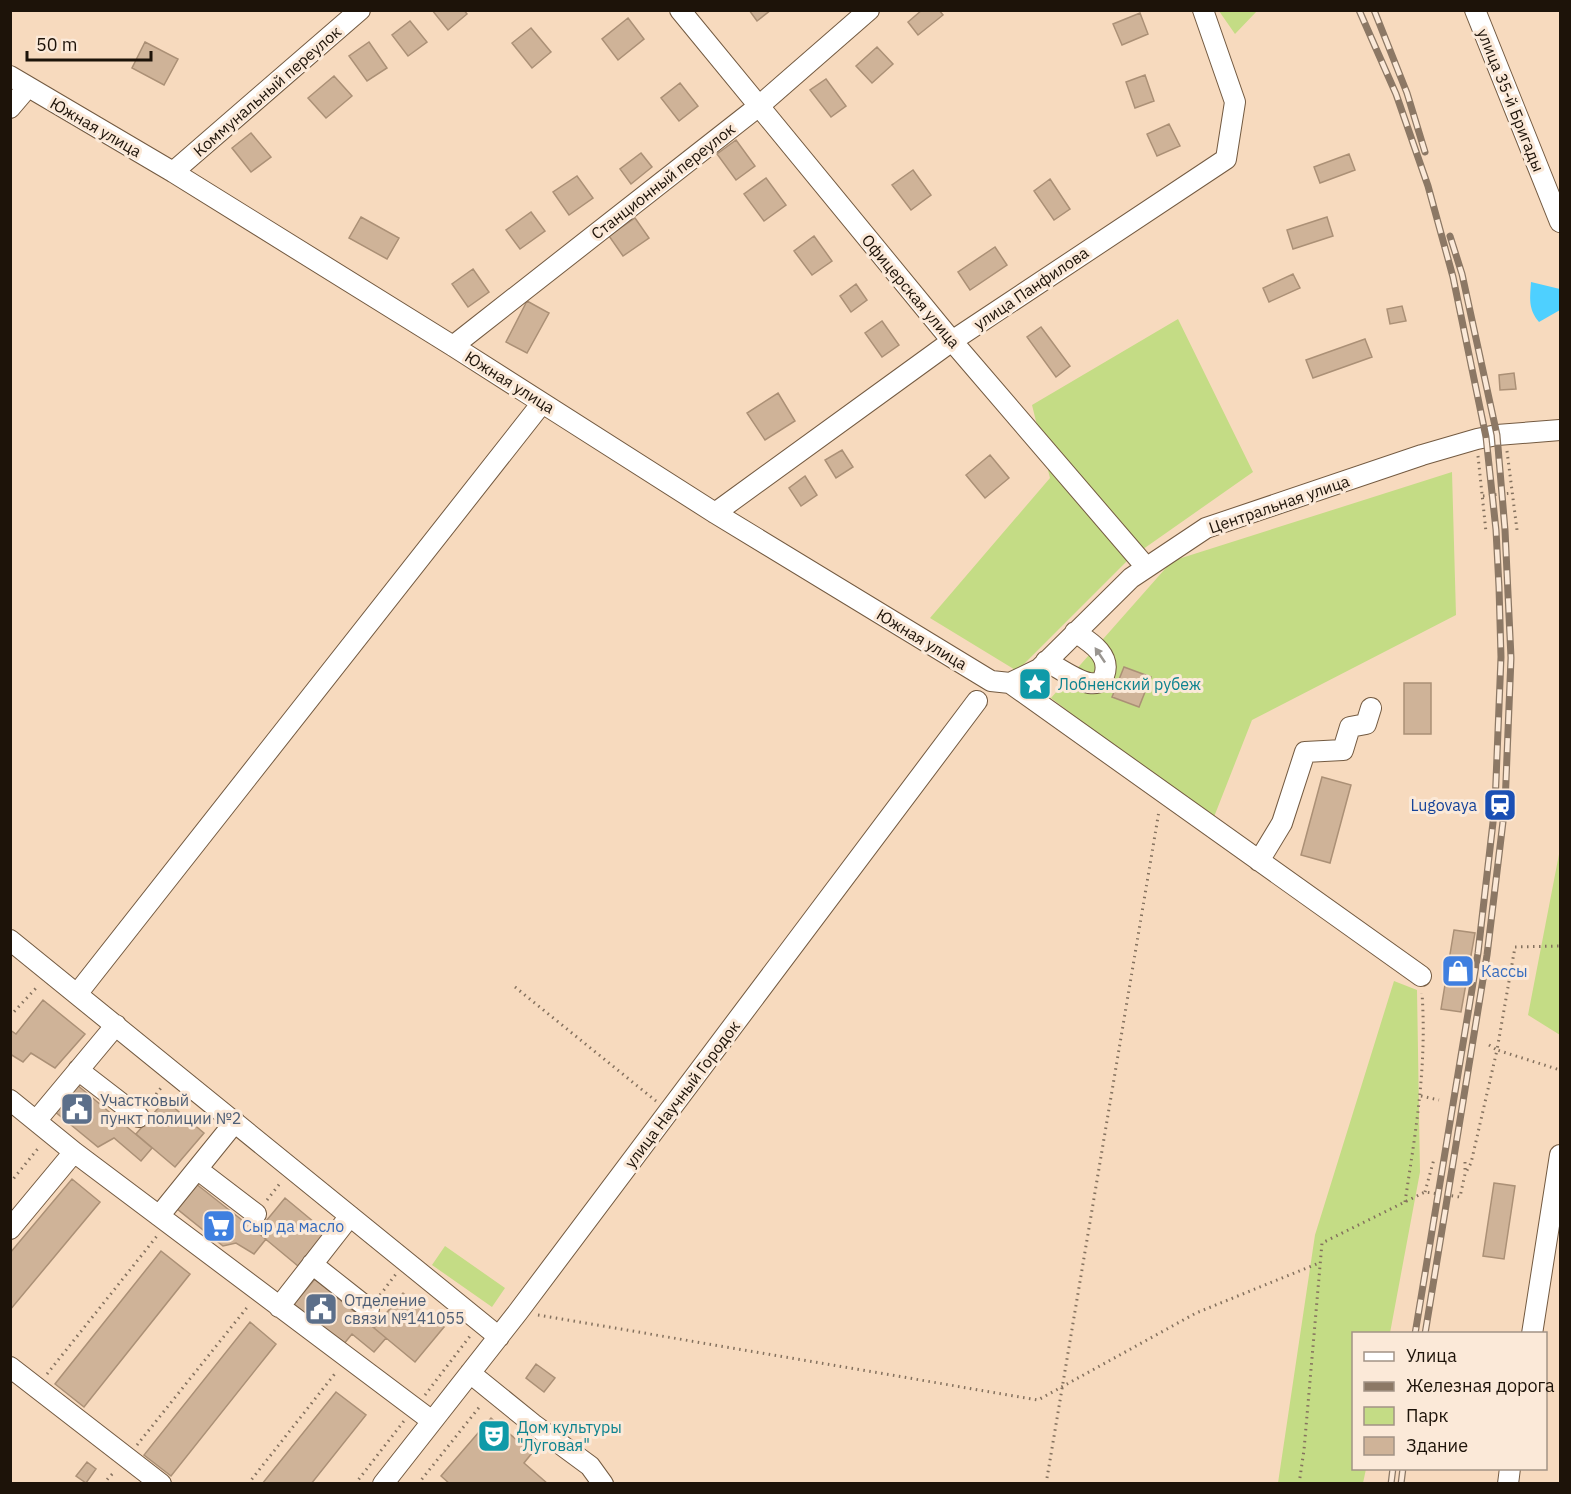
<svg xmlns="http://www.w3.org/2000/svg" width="1571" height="1494" font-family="'IBM Plex Sans',sans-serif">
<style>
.green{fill:#c4dc85}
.water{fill:#4ed0ff}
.building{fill:#cfb398;stroke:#ab9076;stroke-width:1.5}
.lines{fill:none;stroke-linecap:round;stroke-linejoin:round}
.minor-casing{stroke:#735a41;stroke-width:22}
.path{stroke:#84715e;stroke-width:3;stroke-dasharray:1.5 4.5;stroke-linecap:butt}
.minor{stroke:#fff;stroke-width:20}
.rail-casing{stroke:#8c7865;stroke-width:7}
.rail{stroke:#fbe9d8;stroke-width:4.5;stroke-dasharray:14;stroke-linecap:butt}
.oneway{fill:#999590}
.labels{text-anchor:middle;stroke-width:6;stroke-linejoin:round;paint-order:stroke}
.street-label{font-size:16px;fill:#1d1309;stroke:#fbe9d8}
.culture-label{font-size:16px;fill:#0d838f;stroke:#fbe9d8;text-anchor:start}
.transit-label{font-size:16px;fill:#164399;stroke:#fbe9d8;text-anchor:end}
.shop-label{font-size:16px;fill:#366cbe;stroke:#fbe9d8;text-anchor:start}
.service-label{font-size:16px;fill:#4e5e75;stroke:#fbe9d8;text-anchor:start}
</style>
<rect width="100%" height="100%" fill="#f7dabe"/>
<path class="green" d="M 1219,11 L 1257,11 L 1235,34 Z
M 1178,319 L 1253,472 L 1129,559 L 1017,671 L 930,618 L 1050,478 L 1032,405 Z
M 1452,472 L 1456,615 L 1252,720 L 1212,822 L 1051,698 L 1172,561 Z
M 1560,849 L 1560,1035 L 1528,1015 Z
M 1394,981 L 1417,990 L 1420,1172 L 1390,1333 L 1354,1334 L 1354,1468 L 1366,1469 L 1363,1483 L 1278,1483 L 1315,1235 Z
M 445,1246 L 505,1288 L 492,1307 L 432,1265 Z"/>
<path class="water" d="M 1531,282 L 1560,289 L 1560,310 L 1539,322 C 1528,309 1530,298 1531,282 Z"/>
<path class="building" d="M 432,10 L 464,10 L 467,14 L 448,30 Z
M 749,10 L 771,10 L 757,21 Z
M 922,10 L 939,10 L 943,15 L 918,35 L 908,22 Z
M 1140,13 L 1148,34 L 1122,45 L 1113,24 Z
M 628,18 L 644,39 L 618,60 L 602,39 Z
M 410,21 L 427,42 L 408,56 L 392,35 Z
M 531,28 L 551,52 L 532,68 L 512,43 Z
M 145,42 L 178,59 L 164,85 L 132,68 Z
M 369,42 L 387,68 L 367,81 L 349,56 Z
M 877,47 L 893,64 L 872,83 L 856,66 Z
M 1145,75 L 1154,101 L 1135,108 L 1126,82 Z
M 334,76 L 352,96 L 326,118 L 308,98 Z
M 826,79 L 846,106 L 831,117 L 810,90 Z
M 680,83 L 698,106 L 679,121 L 661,98 Z
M 1169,124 L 1180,146 L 1157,156 L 1147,134 Z
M 251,133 L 271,157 L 251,172 L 232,148 Z
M 736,140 L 755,166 L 736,180 L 717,154 Z
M 641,153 L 652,167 L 631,184 L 620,169 Z
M 1349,154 L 1355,170 L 1320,183 L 1314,167 Z
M 913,170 L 931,195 L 911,210 L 892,185 Z
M 577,176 L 593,198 L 569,215 L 553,192 Z
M 766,178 L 786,205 L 764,221 L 744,194 Z
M 1050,179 L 1070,209 L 1054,220 L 1034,191 Z
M 531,212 L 545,231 L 520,249 L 506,230 Z
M 361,217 L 399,238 L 387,259 L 349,238 Z
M 1327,217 L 1333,236 L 1293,249 L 1287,230 Z
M 635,218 L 649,238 L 623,256 L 609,236 Z
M 814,236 L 832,261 L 812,275 L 794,251 Z
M 995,247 L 1007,265 L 970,290 L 958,272 Z
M 473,269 L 489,292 L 468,307 L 452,284 Z
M 1293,274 L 1300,288 L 1269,302 L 1263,288 Z
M 856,284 L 867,300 L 851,312 L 840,296 Z
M 527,301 L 549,313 L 527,353 L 506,342 Z
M 1402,306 L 1406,321 L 1390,324 L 1387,309 Z
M 882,321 L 899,345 L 882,357 L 865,333 Z
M 1041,327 L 1070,366 L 1056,377 L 1027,337 Z
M 1365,339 L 1372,357 L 1313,378 L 1306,360 Z
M 1514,373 L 1516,389 L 1500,390 L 1499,375 Z
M 778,393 L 795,421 L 765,440 L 747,413 Z
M 842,450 L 853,467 L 836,478 L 825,460 Z
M 990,455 L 1009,478 L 985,498 L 966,475 Z
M 805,476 L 817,495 L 801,506 L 789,488 Z
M 1124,667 L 1151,677 L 1139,707 L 1112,697 Z
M 1404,683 L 1431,683 L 1431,734 L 1404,734 Z
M 1322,777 L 1351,785 L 1330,863 L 1301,855 Z
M 1454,930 L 1475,933 L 1461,1012 L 1441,1009 Z
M 43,1000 L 85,1034 L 55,1068 L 31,1053 L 23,1062 L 10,1054 L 10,1030 L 16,1034 Z
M 76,1084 L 152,1148 L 141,1161 L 114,1138 L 98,1147 L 54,1111 Z
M 165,1100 L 204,1133 L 175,1167 L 136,1134 Z
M 72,1179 L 100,1202 L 10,1310 L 10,1253 Z
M 195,1183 L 266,1239 L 254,1254 L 236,1243 L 223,1246 L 176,1208 Z
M 1494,1183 L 1515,1186 L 1504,1259 L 1483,1256 Z
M 285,1198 L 326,1232 L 298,1266 L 257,1232 Z
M 161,1251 L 190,1274 L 84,1407 L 55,1384 Z
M 315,1279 L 386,1338 L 374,1352 L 352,1334 L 343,1345 L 294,1304 Z
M 403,1293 L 444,1327 L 415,1362 L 374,1328 Z
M 250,1322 L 276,1344 L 171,1476 L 144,1455 Z
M 536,1364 L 555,1378 L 544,1392 L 526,1378 Z
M 336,1392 L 366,1415 L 311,1484 L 262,1484 Z
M 491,1418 L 532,1453 L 524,1463 L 548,1484 L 450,1484 L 441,1476 Z
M 87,1462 L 96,1469 L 86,1483 L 76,1476 Z"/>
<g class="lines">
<defs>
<path id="minor" d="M 680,10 L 952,341 L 1146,567
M 1475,10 L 1560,222
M 10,76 L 173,172 L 453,346 L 715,513 L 991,681 L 1010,683 L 1421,976
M 10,108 L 27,88
M 173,172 L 360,10
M 453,346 L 759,106 L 869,10
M 715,513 L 952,341 L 1226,159 L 1235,102 L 1203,10
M 1046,661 C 1059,668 1075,680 1089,683 C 1097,684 1102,683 1104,676 C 1112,655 1090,642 1075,632
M 1010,683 L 1039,669 L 1131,578 L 1206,528 L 1422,455 L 1477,439 L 1497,435 L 1560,430
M 1259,861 L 1282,823 L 1305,752 L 1343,750 L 1350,727 L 1366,724 L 1371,708
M 10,940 L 499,1337
M 77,994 L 542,403
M 78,1070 L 139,1117
M 10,1100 L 74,1152 L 432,1421
M 36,1121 L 116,1025
M 197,1169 L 256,1214
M 159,1216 L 235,1122
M 10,1229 L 74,1152
M 312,1264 L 369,1309
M 279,1307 L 350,1216
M 1532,1334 L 1560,1155
M 10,1367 L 161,1484
M 470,1373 L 533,1424 L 590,1466 L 603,1484
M 383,1484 L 518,1312 L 977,701
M 1508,1484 L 1510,1468"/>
</defs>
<use href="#minor" class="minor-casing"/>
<path class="path" d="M 1507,451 L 1517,530
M 1478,456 L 1486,532
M 1483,496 L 1512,493
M 515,987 L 656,1101
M 10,1016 L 38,986
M 1489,1045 L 1497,1050 L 1515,947 L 1560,946
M 1421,1096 L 1439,1100
M 149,1104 L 163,1085
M 1465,1162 L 1465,1172
M 10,1183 L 40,1146
M 1425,1192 L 1434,1159
M 267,1200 L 281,1182
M 1405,1202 C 1416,1129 1427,1066 1422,993
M 380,1295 L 396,1274
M 538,1315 L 1038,1400 L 1196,1313 L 1319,1263
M 47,1374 L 157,1236
M 425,1395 L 470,1336
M 137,1445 L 249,1305
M 103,1484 L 115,1471
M 248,1484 L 337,1371
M 355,1484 L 404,1421
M 418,1484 L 481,1405
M 1046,1484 L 1159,811
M 1299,1484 L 1304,1450 L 1322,1243 L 1425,1192 L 1460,1197 L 1465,1174 L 1471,1163 L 1497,1050 L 1560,1070"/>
<use href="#minor" class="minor"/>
<defs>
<path id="rail" d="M 1359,10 L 1396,94 L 1428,186 L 1453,277 L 1486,437 L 1496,530 L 1499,587 L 1501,657 L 1495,805 L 1478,953 L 1415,1334
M 1374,10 L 1407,93 L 1425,152
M 1425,1334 L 1487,955 L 1505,805 L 1511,658 L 1505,530 L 1497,435 L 1462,274 L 1450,236
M 1391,1484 L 1393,1468
M 1401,1484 L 1403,1468"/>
</defs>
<use href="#rail" class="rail-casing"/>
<use href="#rail" class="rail"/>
</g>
<defs><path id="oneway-solid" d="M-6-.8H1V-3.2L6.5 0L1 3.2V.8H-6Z" transform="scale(1.5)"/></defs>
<use class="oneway" href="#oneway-solid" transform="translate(1100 655) rotate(-124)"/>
<defs>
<symbol id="sight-square" viewBox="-11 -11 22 22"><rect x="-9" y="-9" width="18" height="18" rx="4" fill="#0f9aa8" stroke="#fbe9d8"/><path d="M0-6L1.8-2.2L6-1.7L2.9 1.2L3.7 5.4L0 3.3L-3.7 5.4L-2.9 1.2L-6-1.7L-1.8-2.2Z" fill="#fff"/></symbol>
<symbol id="station-square" viewBox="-11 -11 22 22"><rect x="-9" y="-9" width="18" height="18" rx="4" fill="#1a4fb4" stroke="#fbe9d8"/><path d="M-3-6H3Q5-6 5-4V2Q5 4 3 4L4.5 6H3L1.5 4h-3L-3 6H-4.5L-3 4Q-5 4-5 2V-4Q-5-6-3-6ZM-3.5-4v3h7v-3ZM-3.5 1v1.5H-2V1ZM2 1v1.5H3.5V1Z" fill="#fff"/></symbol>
<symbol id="shop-square" viewBox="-11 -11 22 22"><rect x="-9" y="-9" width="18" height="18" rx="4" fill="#3f7fe0" stroke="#fbe9d8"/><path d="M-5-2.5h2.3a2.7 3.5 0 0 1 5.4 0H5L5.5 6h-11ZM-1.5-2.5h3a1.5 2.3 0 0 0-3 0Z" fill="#fff"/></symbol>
<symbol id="civic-square" viewBox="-11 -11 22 22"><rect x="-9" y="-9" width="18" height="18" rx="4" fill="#5c6f8a" stroke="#fbe9d8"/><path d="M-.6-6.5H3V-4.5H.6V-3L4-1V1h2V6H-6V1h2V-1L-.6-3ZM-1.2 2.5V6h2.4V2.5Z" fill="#fff"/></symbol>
<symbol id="supermarket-square" viewBox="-11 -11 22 22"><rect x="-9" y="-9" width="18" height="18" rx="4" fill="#3f7fe0" stroke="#fbe9d8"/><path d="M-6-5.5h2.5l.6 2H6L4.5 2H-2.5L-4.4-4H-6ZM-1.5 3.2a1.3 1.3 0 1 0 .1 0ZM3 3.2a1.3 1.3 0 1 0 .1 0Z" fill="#fff"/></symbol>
<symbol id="theatre-square" viewBox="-11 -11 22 22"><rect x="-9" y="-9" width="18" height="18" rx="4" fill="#0f9aa8" stroke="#fbe9d8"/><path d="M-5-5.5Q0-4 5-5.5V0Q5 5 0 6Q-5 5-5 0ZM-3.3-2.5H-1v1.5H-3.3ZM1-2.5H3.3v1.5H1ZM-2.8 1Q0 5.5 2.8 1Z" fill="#fff"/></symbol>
</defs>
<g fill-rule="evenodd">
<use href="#sight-square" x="1016" y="665" width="38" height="38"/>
<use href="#station-square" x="1481" y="786" width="38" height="38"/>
<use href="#shop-square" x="1439" y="952" width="38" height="38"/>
<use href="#civic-square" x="58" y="1090" width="38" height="38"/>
<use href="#supermarket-square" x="200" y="1207" width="38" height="38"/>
<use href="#civic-square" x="302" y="1290" width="38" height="38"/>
<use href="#theatre-square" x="475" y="1417" width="38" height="38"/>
</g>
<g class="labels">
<g class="street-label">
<text transform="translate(267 91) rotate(-41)" y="6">Коммунальный переулок</text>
<text transform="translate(1511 100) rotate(68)" y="6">улица 35-й Бригады</text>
<text transform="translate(96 127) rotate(30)" y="6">Южная улица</text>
<text transform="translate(663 181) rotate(-38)" y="6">Станционный переулок</text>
<text transform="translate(1031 288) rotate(-34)" y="6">улица Панфилова</text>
<text transform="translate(911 291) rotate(50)" y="6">Офицерская улица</text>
<text transform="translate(510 382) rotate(32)" y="6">Южная улица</text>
<text transform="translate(1279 504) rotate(-19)" y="6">Центральная улица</text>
<text transform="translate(922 639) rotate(31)" y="6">Южная улица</text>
<text transform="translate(682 1094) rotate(-53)" y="6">улица Научный Городок</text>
</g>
<g class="culture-label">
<text x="1058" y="690">Лобненский рубеж</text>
<text x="517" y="1433">Дом культуры<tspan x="517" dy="18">"Луговая"</tspan></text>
</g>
<g class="transit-label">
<text x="1477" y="811">Lugovaya</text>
</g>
<g class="shop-label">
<text x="1481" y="977">Кассы</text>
<text x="242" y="1232">Сыр да масло</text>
</g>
<g class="service-label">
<text x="100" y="1106">Участковый<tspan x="100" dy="18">пункт полиции №2</tspan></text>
<text x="344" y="1306">Отделение<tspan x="344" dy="18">связи №141055</tspan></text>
</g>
</g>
<rect width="1571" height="1494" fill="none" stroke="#1d1309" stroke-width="24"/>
<rect x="1352" y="1332" width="195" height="138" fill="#fbe9d8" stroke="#a29385" stroke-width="1.5"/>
<rect x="1364" y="1352" width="30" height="9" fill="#ffffff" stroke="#a29385" stroke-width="1.5"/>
<text x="1406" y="1362" font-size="18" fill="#1d1309">Улица</text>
<rect x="1364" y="1382" width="30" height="9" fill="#8c7865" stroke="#a29385" stroke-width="1.5"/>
<text x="1406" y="1392" font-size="18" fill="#1d1309">Железная дорога</text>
<rect x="1364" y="1407" width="30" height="18" fill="#c4dc85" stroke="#a29385" stroke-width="1.5"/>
<text x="1406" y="1422" font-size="18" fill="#1d1309">Парк</text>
<rect x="1364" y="1437" width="30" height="18" fill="#cfb398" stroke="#a29385" stroke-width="1.5"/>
<text x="1406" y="1452" font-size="18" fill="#1d1309">Здание</text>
<path d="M27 51v9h124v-9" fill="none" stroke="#1d1309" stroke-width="3"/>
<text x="36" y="51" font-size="18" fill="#1d1309" stroke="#fbe9d8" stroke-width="4.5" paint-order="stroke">50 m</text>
</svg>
